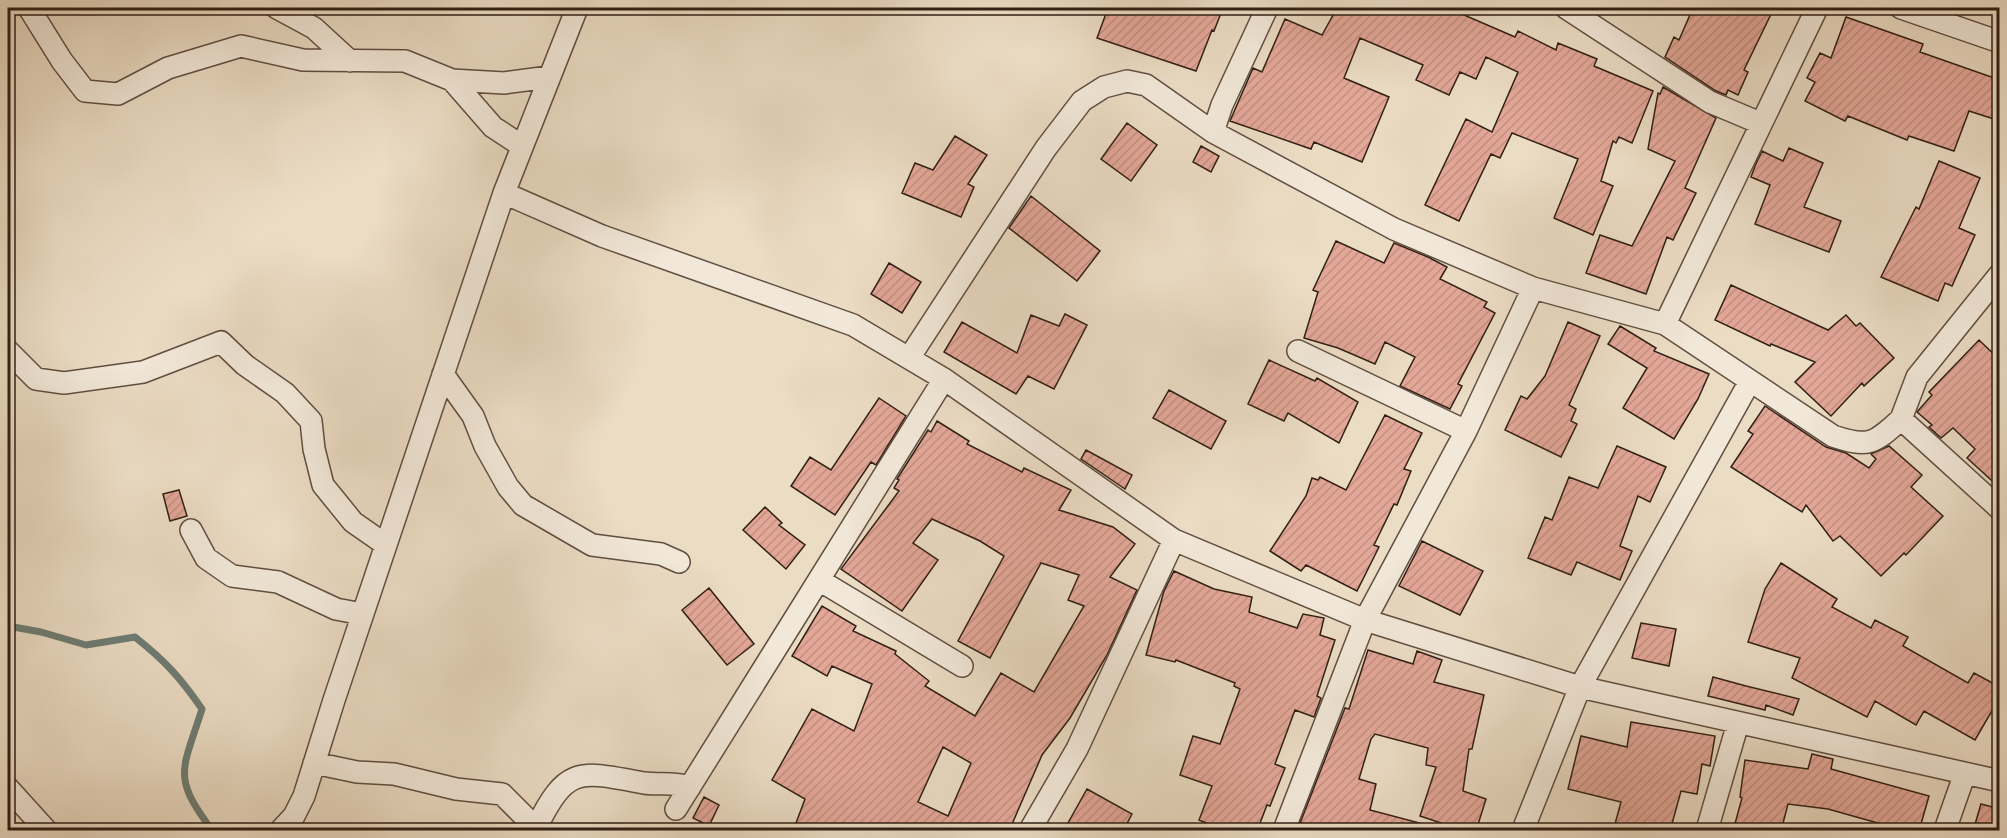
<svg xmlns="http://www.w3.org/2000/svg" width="2007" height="838" font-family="Alegreya,serif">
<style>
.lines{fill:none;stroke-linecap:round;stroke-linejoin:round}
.stream{stroke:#6f7d74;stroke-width:7}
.building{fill:url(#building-hatch);stroke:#311f15;stroke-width:1.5;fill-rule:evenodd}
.street-casing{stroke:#604e41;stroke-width:24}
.street{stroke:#f2e8d9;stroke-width:21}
</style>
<defs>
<pattern id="building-hatch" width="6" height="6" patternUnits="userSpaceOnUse" patternTransform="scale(1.5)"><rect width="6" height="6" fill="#e3a798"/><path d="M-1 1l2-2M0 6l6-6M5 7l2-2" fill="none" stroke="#c38f82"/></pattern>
</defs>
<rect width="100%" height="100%" fill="#ebdcc4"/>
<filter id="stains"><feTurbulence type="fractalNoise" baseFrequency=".00333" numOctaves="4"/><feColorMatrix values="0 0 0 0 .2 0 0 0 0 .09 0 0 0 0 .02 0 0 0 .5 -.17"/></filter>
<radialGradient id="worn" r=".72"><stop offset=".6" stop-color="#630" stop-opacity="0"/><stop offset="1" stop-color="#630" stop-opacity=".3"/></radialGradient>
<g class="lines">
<path class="stream" d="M 8,626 L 41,632 L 86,645 L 135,637 C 165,661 180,677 202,709 C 183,770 171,776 212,830"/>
</g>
<path class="building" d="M 1108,8 L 1223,8 L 1214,31 L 1212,30 L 1196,71 L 1097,38 Z
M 1337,8 L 1448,8 L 1515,37 L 1518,31 L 1556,50 L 1558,43 L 1597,59 L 1594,66 L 1653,91 L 1632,143 L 1619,137 L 1616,143 L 1613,141 L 1601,181 L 1613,186 L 1593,235 L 1554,218 L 1578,159 L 1512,133 L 1500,158 L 1491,154 L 1459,221 L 1425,205 L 1466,119 L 1492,132 L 1518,72 L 1486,57 L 1476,79 L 1460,72 L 1449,95 L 1416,80 L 1423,65 L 1360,38 L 1344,78 L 1389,97 L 1362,162 L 1314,142 L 1311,149 L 1230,121 L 1253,68 L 1262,72 L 1285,19 L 1322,35 Z
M 1693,8 L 1774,8 L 1744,70 L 1748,72 L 1738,95 L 1728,90 L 1726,95 L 1716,91 L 1665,57 L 1674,37 L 1679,40 Z
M 1846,17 L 1923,44 L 1920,52 L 2000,80 L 2000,121 L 1969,111 L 1954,151 L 1909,136 L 1907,140 L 1848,116 L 1845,121 L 1805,101 L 1815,82 L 1807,78 L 1820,53 L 1831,58 Z
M 1663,87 L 1716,118 L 1685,188 L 1696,193 L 1673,240 L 1667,237 L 1646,294 L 1586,273 L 1600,235 L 1632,246 L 1675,161 L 1648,149 L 1658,93 L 1660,94 Z
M 1127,123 L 1157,145 L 1131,181 L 1101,159 Z
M 955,136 L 987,155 L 968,184 L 974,187 L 961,217 L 902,193 L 915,163 L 933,170 Z
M 1201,146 L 1219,156 L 1211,172 L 1193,162 Z
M 1789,148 L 1823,163 L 1804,207 L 1841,221 L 1829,252 L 1755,224 L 1770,185 L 1751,177 L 1755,166 L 1762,151 L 1783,161 Z
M 1939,161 L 1980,178 L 1959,228 L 1975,235 L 1952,286 L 1945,283 L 1938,301 L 1881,277 L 1916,207 L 1919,209 Z
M 1031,196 L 1100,251 L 1077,281 L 1009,228 Z
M 1336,241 L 1384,263 L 1394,243 L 1428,257 L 1447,267 L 1440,279 L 1487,302 L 1484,307 L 1495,313 L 1458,384 L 1462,386 L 1450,409 L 1400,386 L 1415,357 L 1385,342 L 1375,364 L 1338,348 L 1304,338 L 1318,292 L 1313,290 Z
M 889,263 L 921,282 L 902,313 L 871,294 Z
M 1731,285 L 1828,330 L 1846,315 L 1856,326 L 1860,323 L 1894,358 L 1864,386 L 1862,383 L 1831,416 L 1795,382 L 1815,362 L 1771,344 L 1770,346 L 1715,320 Z
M 1065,314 L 1087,325 L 1054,389 L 1028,376 L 1016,394 L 944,352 L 962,322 L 1017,353 L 1031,315 L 1059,326 Z
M 1568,322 L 1600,336 L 1569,405 L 1576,409 L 1571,421 L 1577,424 L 1561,457 L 1505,430 L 1521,396 L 1527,399 L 1545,376 Z
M 1620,326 L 1656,348 L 1654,351 L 1709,374 L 1698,399 L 1674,439 L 1623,408 L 1647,368 L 1608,344 Z
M 1979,340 L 2000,360 L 2000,488 L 1967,458 L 1975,449 L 1953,428 L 1941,438 L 1929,427 L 1932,425 L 1917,412 L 1932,395 L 1929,392 Z
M 1269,360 L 1315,381 L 1317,378 L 1358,402 L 1339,443 L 1288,413 L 1284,421 L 1248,404 Z
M 1169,390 L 1226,421 L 1211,449 L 1153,418 Z
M 879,398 L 906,416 L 876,465 L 871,462 L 835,515 L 791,486 L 810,457 L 831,470 Z
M 1765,406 L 1826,447 L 1846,453 L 1869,468 L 1876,459 L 1871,454 L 1889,446 L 1922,475 L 1911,487 L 1943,516 L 1906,555 L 1904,553 L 1881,576 L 1840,536 L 1833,541 L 1806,505 L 1802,512 L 1731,467 L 1753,434 L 1748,431 Z
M 1385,415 L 1422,433 L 1404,469 L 1411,471 L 1397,505 L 1394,504 L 1374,545 L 1379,547 L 1357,591 L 1306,565 L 1301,571 L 1270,551 L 1306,496 L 1312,478 L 1318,480 L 1320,477 L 1346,490 Z
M 937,421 L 969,441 L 967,444 L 1022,472 L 1024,468 L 1071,490 L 1059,510 L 1113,527 L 1135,544 L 1110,577 L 1137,590 L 1107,655 L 1070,718 L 1042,755 L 1009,831 L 793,831 L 805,799 L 772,780 L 812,709 L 854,731 L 872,684 L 832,666 L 827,676 L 792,656 L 822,606 L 856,626 L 853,631 L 896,651 L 895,654 L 929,681 L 925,686 L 975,716 L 1001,673 L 1034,692 L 1084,606 L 1068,600 L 1079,575 L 1041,563 L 990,658 L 958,641 L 1004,556 L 980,541 L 932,519 L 913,543 L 938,560 L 902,611 L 841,569 L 899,491 L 894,488 L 899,480 L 897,479 L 928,430 L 931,432 ZM 943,747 L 971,763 L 948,816 L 918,802 Z
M 1617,446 L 1666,467 L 1650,502 L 1638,496 L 1620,546 L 1632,551 L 1620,580 L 1577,562 L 1571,575 L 1528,558 L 1545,517 L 1552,520 L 1569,477 L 1598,488 Z
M 1086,450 L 1132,475 L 1125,489 L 1081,459 Z
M 179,490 L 187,516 L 170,521 L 163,494 Z
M 765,507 L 782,523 L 779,525 L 805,545 L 786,569 L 743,530 Z
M 1422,541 L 1483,571 L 1460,615 L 1399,586 Z
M 1781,563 L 1837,599 L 1832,607 L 1871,628 L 1875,620 L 1908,637 L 1903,646 L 1968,683 L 1974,673 L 2000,687 L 2000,697 L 1975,740 L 1924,711 L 1916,725 L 1875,701 L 1867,717 L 1792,678 L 1800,658 L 1748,642 L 1765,589 Z
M 1174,571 L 1214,589 L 1252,597 L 1249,612 L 1297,628 L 1303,614 L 1324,618 L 1320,635 L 1335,640 L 1317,696 L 1321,698 L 1314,717 L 1295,710 L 1275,764 L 1285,768 L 1270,806 L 1267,805 L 1257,831 L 1226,831 L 1199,820 L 1212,786 L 1180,775 L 1193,736 L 1220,744 L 1240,689 L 1234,686 L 1235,683 L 1176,660 L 1175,662 L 1146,655 L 1164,591 Z
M 709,588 L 754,644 L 727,665 L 682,610 Z
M 1641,623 L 1676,629 L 1669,666 L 1632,658 Z
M 1368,650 L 1413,664 L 1417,651 L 1442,660 L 1434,682 L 1484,695 L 1472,749 L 1469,749 L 1463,791 L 1486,799 L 1476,831 L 1465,831 L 1420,816 L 1436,767 L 1426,765 L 1428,748 L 1375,734 L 1371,739 L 1359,779 L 1376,784 L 1370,810 L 1427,825 L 1426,831 L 1297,831 L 1345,708 L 1349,709 Z
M 1713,677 L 1746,686 L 1799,699 L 1793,715 L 1766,705 L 1765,710 L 1708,696 Z
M 1631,722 L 1715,736 L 1710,766 L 1702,764 L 1697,794 L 1681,791 L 1670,831 L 1642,831 L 1615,824 L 1621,802 L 1568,789 L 1581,736 L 1627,747 Z
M 1812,754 L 1833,759 L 1831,769 L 1929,796 L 1919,831 L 1906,831 L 1828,809 L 1788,804 L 1781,831 L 1733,831 L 1742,798 L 1740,797 L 1745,760 L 1808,769 Z
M 1087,789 L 1132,814 L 1123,831 L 1082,831 L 1068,823 Z
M 704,797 L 719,805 L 709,826 L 693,818 Z
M 1981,804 L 2000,809 L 2000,831 L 1973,831 Z"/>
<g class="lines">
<defs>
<path id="street" d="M 29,8 L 62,61 L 85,91 L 118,94 L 168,68 L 241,46 L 303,60 L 405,61 L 452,80 L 504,83 L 549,77
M 277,8 L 314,28 L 350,61
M 1566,8 L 1710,102 L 1760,123
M 1901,8 L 2000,42
M 452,80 L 493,127 L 522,146
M 1213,132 L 1222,105 L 1267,8
M 504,193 L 602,236 L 853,325 L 944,379 L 1174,540 L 1365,620 L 1580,687 L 2000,781
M 1665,324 L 1817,8
M 8,351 L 36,379 L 64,383 L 143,372 L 221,342 L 245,365 L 285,393 L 311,421 L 314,449 L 323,485 L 353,522 L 386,545
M 1298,351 L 1466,431
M 909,358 L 1046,148 L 1082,101 L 1104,87 L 1127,81 L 1146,85 L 1213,132 L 1394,229 L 1533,288 L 1665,324 L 1833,436 C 1868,448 1874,444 1901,419 L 2000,509
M 443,374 L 473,416 L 485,446 L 508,487 L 523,505 L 592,545 L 661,554 L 679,562
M 1901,419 L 1917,377 L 2000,274
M 191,530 L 206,558 L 232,576 L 278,582 L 336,609 L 362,614
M 819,580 L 962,666
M 314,763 L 357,772 L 394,774 L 456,789 L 502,794 L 538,830
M 8,788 L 46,830
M 676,809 L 944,379
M 536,828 C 567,765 579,771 644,783 C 660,785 674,782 690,787
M 281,830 L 294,816 L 304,796 L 334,700 L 504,193 L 577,8
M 1030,830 L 1077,749 L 1174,540
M 1284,830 L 1365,620 L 1466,431 L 1533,288
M 1523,830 L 1580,687 L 1750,381
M 1707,830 L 1738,723
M 1945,830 L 1965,773"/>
</defs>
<use href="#street" class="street-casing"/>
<use href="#street" class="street"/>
</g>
<rect width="2007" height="838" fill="none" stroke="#ebdcc4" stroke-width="30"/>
<rect x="9" y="9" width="1989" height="820" fill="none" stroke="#311f15" stroke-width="3"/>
<rect x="15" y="15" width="1977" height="808" fill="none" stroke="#311f15" stroke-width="1.5"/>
<rect width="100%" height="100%" filter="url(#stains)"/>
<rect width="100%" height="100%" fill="url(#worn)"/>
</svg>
